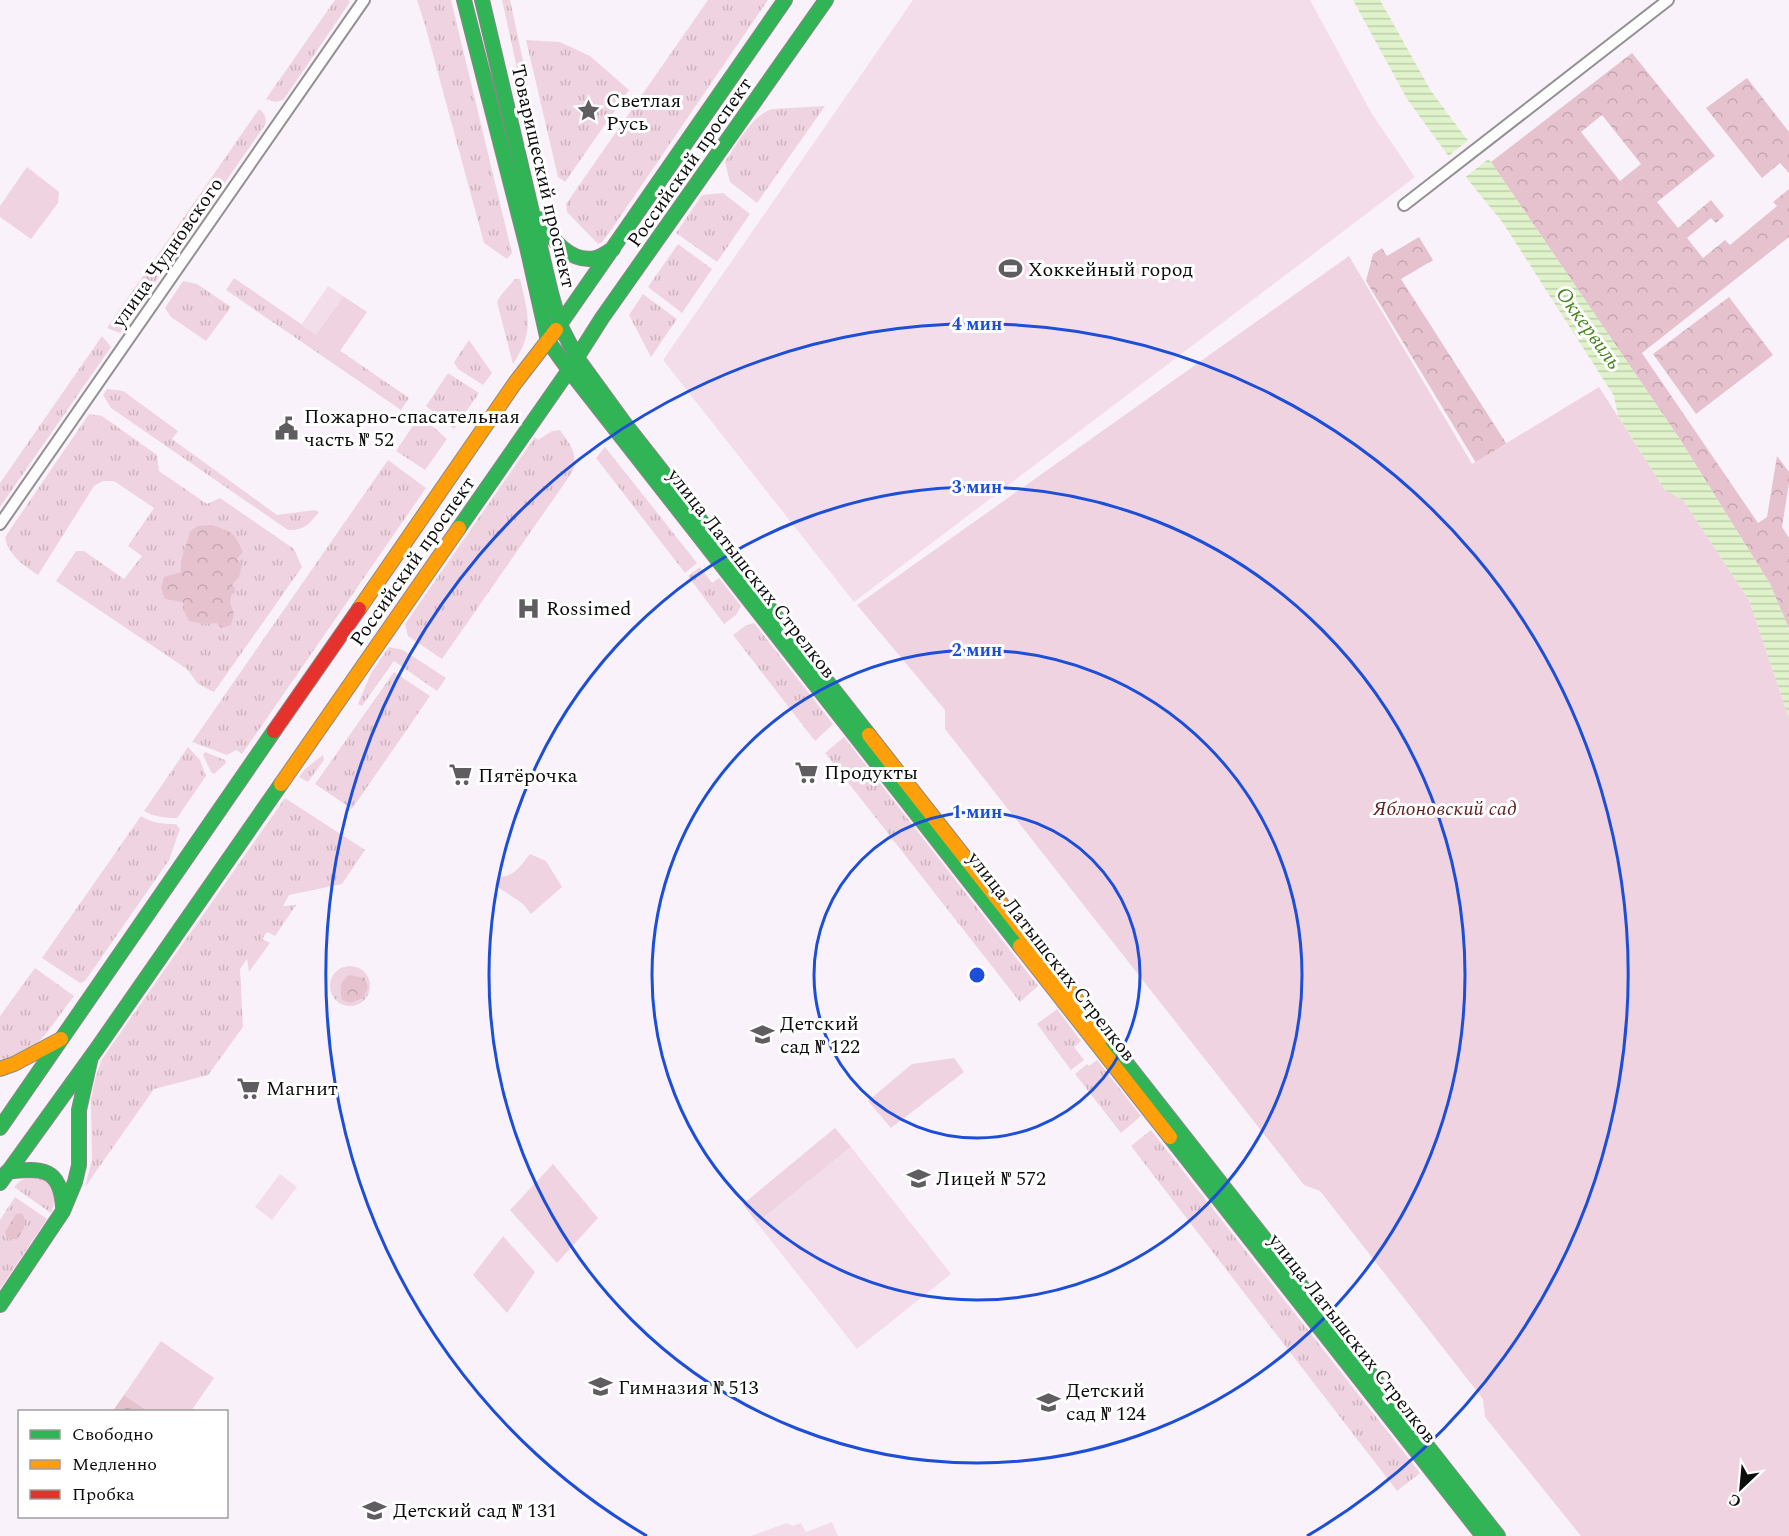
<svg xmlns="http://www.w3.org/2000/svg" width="1789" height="1536" font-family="Spectral,serif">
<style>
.grass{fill:url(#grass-tufts)}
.forest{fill:url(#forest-crowns);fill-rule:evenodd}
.park{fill:#efd3e0}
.pitch{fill:#f3ddea}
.water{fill:url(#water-rules)}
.pier{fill:#faf2fa}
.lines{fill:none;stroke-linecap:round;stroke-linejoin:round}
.street-casing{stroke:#949094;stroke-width:14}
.fast-casing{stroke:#8a878a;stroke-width:16}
.slow-casing{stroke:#8a878a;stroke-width:16}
.jam-casing{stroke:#8a878a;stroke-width:16}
.street{stroke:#fefdfe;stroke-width:10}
.fast{stroke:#30b455;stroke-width:14}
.slow{stroke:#ff9f0a;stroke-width:14}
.jam{stroke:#e5322d;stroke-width:14}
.ring{fill:none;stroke:#1d4ed8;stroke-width:3}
.labels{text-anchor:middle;stroke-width:6;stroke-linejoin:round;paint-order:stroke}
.poi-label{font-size:20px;fill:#0d0d0d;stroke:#fff;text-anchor:start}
.street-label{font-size:20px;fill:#0d0d0d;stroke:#fff}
.park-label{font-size:20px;font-style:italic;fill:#612225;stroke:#fff}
.water-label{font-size:21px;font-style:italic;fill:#47841c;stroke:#fff}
.centre{fill:#1d4ed8;stroke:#fff;stroke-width:3}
.ring-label{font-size:18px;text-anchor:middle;font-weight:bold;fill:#1d4ed8;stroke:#fff;stroke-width:6;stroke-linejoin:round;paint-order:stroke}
</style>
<defs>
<pattern id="grass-tufts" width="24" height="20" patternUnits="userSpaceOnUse" patternTransform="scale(1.5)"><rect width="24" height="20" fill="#efd3e0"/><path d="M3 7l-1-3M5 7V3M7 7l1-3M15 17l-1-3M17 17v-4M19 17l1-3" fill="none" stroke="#ccb4bf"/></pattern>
<pattern id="forest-crowns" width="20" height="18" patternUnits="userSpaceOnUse" patternTransform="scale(1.5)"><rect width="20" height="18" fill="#e6c2cf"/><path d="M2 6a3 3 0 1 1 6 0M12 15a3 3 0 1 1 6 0" fill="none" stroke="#c4a6b1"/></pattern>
<pattern id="water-rules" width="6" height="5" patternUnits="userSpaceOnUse" patternTransform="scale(1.5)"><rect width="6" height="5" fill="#dff2ca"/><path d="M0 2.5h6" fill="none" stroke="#beceac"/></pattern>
</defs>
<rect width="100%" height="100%" fill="#faf2fa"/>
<path class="grass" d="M 335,0 L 348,0 L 350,2 L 284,99 C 277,103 273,102 266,99 Z
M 417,0 L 451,0 L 512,253 L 507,259 L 484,243 L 425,25 Z
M 502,0 L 510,0 L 528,84 L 521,86 Z
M 708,0 L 768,0 L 609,233 L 602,242 L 598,244 L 567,212 L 566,204 Z
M 526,40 L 560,42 L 590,56 L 629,90 L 565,182 L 558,177 Z
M 825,106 L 757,203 L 730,182 L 725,162 C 737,145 751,116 772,109 Z
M 259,109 C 265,114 267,118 265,125 L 120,333 L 107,328 Z
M 723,193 L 750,214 L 717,262 L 676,233 L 702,195 Z
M 678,244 L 712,269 L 682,313 L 648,287 Z
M 234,278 L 409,398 L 401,410 L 226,290 Z
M 515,279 L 520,279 C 528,314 535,331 513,364 L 497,302 C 501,293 509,287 515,279 Z
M 183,281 L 197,284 L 231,307 L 206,341 L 171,317 L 165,308 Z
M 643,294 L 677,319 L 651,357 L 629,315 Z
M 102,336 L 111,347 L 0,507 L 0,483 Z
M 469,340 L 492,373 L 483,385 L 458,369 L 454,362 Z
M 448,373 L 479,393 L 454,429 L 426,406 Z
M 107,389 L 123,391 L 178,431 L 172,439 L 277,515 L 315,510 L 319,512 C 309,524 304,531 288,530 L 111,408 L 103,395 Z
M 89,414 L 102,416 L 157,455 L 159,471 L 207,504 L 220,498 L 294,549 L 302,567 L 214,692 L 198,684 L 187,669 L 56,581 L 76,551 L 84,551 L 124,579 L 142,556 L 128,546 L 154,508 L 114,481 L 103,481 L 94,486 L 38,575 C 22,564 9,556 5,537 Z
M 420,415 L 447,439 L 425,470 L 396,451 Z
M 560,430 C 570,445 578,452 573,471 L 442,659 L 408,636 L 405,624 L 535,437 L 538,440 L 552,431 Z
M 605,447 L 697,563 L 685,573 L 596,458 Z
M 388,460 L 426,488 L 242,754 L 236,750 L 227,755 L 192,742 Z
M 700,567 L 712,583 L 719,578 L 741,606 L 736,615 L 724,624 L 688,576 Z
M 754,623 L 833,724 L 815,741 L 733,635 L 745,626 Z
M 389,647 L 403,650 L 446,678 L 437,691 L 394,661 L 362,706 L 358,704 L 371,673 Z
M 394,672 L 430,696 L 352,809 L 315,784 Z
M 844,737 L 1038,986 L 1020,1002 L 825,753 Z
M 188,747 L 200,760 L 206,776 L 177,818 C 165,818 155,817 144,811 Z
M 205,752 L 225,760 L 226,763 L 214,774 L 211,772 L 203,755 Z
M 323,755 L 324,760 L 308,782 L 299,777 L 305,769 Z
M 285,798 L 365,850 L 342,884 L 289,895 L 283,906 L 296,905 L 275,936 L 267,932 L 262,939 L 270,943 L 249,972 L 247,959 L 240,969 L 243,1027 L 208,1075 L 154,1089 L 85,1187 L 92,1160 L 91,1100 L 95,1079 L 102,1059 Z
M 141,816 C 150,823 164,824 176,824 L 180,829 L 169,860 L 85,981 L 80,983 L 42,958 Z
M330 986a20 20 0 1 1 40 0a20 20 0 1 1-40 0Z
M 35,968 L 74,996 L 45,1035 L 35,1045 L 0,1064 L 0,1016 Z
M 1057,1009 L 1081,1041 L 1074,1047 L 1084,1060 L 1071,1070 L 1037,1024 Z
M 1097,1060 L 1141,1116 L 1121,1133 L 1075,1074 L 1087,1064 L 1089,1066 Z
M 1151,1130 L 1420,1473 L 1397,1491 L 1131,1146 Z
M 32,1176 C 55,1178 58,1195 51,1213 L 14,1187 L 20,1181 Z
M 15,1197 L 47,1219 L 0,1289 L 0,1220 Z"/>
<path class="forest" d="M 1632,53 L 1715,156 L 1657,202 L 1678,228 L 1711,200 L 1724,216 L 1716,223 L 1711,218 L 1687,238 L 1703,258 L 1725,240 L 1730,245 L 1777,206 L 1773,202 L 1789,189 L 1789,237 L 1642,353 L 1758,523 L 1767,517 L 1777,456 L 1789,472 L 1789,483 L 1782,527 L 1789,538 L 1789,629 L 1770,584 L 1679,438 L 1491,162 ZM 1602,115 L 1641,164 L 1620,181 L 1581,132 Z
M 1747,78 L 1789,132 L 1789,173 L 1780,163 L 1762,178 L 1706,108 Z
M 1419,237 L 1433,260 L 1401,279 L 1515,457 L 1568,615 L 1366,281 L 1373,254 L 1382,248 L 1387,256 Z
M 1729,297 L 1773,355 L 1696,414 L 1653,354 Z
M 211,525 C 232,531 234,532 243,552 L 237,559 L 242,565 L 239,577 L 232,585 L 235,588 L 235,593 L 231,595 L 230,603 L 234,614 L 231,625 L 221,628 L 217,623 L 203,624 L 189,621 L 185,613 L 183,602 L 165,599 L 161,588 L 164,577 L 181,572 C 180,553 187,548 190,531 L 198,526 Z
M 349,975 L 365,978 L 368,988 L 363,998 L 351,1003 L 342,1000 C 340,988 339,983 349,975 Z
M 22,1213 C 28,1223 23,1231 17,1239 L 8,1239 L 5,1232 L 16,1214 Z
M 124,1395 L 148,1411 L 112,1412 Z"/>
<path class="park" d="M 27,167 L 59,192 L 58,203 L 31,239 L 0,217 L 0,206 Z
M 1349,256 L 1472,464 L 1599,387 L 1665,490 L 1683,500 L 1749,600 L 1789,718 L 1789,1536 L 1581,1536 L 1485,1417 L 1483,1399 L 1320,1191 L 1304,1185 L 945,729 L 945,710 L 857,605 Z
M 343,296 L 367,312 L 340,351 L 316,335 Z
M 530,854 L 546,861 L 562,887 L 531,914 L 523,904 L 495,885 L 500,877 C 515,876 521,865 530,854 Z
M 954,1058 L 964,1072 L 891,1128 L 868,1101 L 912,1064 Z
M 835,1128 L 851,1147 L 757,1223 L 743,1204 Z
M 553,1164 L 598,1218 L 557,1263 L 510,1210 Z
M 503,1236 L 535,1272 L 507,1313 L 473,1275 Z
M 161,1341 L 214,1378 L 191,1411 L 148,1411 L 124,1395 Z"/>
<path class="pitch" d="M 913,0 L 1310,0 L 1372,114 L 1415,177 L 854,602 L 663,360 Z
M 328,286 L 343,296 L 316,335 L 301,325 Z
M 851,1147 L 951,1274 L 857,1349 L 757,1223 Z
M 280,1174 L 297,1187 L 272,1220 L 255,1207 Z
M 832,1522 L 838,1536 L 751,1536 L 787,1523 L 793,1526 L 801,1523 L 806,1532 Z"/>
<path class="water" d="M 1353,0 L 1380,0 L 1431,91 L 1466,138 L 1491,162 L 1679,438 L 1770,584 L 1789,629 L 1789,718 L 1749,600 L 1683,500 L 1665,490 L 1618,416 L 1614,396 L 1503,223 L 1447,154 L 1407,99 Z"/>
<path class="pier" d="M 1471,138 L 1491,157 L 1463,179 L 1446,158 Z"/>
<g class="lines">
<defs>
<path id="street" d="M 1404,205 L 1668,0
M 0,524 L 364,0"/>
<path id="fast" d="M 464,0 L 527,247 L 548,341
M 482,0 L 551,293 L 560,325
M 539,219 C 551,238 570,264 596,258 C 602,257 607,252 613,249
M 560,325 L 577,358
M 556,330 L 785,0
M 548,341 L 569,370
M 577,358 L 625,424 L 869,735
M 569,370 L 1020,946
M 459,528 L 569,370 L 602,318 L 826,0
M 1105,1036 L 1498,1536
M 0,1128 L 274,731
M 1170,1137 L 1483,1536
M 7,1172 C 42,1167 61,1168 63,1208
M 0,1183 L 96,1050 L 281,784
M 0,1305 L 63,1211 L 75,1182 L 79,1165 L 79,1110 L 90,1061"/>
<path id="slow" d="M 359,609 L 515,383 L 556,330
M 869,735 L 1105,1036
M 281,784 L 459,528
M 1020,946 L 1170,1137
M 0,1069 L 14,1064 L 61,1039"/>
<path id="jam" d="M 274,731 L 359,609"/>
</defs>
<use href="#street" class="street-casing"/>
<use href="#fast" class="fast-casing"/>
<use href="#slow" class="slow-casing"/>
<use href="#jam" class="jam-casing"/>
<use href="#street" class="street"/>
<use href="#fast" class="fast"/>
<use href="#slow" class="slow"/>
<use href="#jam" class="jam"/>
</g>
<g class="ring">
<circle cx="977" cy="975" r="163"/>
<circle cx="977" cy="975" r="325"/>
<circle cx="977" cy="975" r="488"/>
<path d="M647 1536A651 651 0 1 1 1307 1536"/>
</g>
<defs>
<symbol id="sight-bare" viewBox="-9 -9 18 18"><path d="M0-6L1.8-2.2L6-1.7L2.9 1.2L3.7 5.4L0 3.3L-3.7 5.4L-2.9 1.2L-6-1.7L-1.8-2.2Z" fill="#605d60" stroke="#fff" stroke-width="2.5" paint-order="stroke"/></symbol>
<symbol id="stadium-bare" viewBox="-9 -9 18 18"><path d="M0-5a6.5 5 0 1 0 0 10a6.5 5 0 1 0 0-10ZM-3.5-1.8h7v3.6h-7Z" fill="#605d60" stroke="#fff" stroke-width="2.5" paint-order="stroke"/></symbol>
<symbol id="civic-bare" viewBox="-9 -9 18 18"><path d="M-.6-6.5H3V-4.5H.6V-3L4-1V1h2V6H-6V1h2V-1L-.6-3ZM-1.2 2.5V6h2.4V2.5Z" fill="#605d60" stroke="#fff" stroke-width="2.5" paint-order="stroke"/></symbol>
<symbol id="hospital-bare" viewBox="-9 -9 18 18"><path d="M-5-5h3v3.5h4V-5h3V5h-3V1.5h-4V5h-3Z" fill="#605d60" stroke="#fff" stroke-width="2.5" paint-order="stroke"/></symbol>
<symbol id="supermarket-bare" viewBox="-9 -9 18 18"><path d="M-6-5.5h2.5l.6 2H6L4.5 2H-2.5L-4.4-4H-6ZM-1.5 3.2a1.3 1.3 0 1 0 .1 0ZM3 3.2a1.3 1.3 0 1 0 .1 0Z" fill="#605d60" stroke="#fff" stroke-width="2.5" paint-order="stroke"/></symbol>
<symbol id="school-bare" viewBox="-9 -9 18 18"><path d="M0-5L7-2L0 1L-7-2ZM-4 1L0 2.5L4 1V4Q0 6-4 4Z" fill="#605d60" stroke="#fff" stroke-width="2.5" paint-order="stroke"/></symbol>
</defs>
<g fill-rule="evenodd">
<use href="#sight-bare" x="572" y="94" width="33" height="33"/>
<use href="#stadium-bare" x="994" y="252" width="33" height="33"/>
<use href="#civic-bare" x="270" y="412" width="33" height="33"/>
<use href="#hospital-bare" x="512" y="592" width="33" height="33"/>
<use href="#supermarket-bare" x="790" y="756" width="33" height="33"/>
<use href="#supermarket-bare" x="444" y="758" width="33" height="33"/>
<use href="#school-bare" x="746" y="1018" width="33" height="33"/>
<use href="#supermarket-bare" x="232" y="1072" width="33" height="33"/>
<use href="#school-bare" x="902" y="1162" width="33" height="33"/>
<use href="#school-bare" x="584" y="1370" width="33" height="33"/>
<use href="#school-bare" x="1032" y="1386" width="33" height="33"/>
<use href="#school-bare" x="358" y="1494" width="33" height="33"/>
</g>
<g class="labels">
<g class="poi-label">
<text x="606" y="107">Светлая<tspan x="606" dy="23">Русь</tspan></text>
<text x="1028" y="276">Хоккейный город</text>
<text x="304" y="423">Пожарно-спасательная<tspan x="304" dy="23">часть № 52</tspan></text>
<text x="546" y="615">Rossimed</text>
<text x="824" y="779">Продукты</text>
<text x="478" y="782">Пятёрочка</text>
<text x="780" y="1030">Детский<tspan x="780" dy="23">сад № 122</tspan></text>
<text x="266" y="1095">Магнит</text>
<text x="936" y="1185">Лицей № 572</text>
<text x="618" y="1394">Гимназия № 513</text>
<text x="1066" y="1397">Детский<tspan x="1066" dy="23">сад № 124</tspan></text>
<text x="393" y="1517">Детский сад № 131</text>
</g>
<g class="street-label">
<text transform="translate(689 162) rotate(-55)" y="7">Российский проспект</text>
<text transform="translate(544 176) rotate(77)" y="7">Товарищеский проспект</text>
<text transform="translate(167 252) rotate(-55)" y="7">улица Чудновского</text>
<text transform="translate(412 561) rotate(-55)" y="7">Российский проспект</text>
<text transform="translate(752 573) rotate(52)" y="7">улица Латышских Стрелков</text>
<text transform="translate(1052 956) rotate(52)" y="7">улица Латышских Стрелков</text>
<text transform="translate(1353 1338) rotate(52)" y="7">улица Латышских Стрелков</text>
</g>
<g class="park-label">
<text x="1445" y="815">Яблоновский сад</text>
</g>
<g class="water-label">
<text transform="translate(1589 328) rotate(54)" y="7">Оккервиль</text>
</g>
</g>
<circle cx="977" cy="975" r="9" class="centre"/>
<g class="ring-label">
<text x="977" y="330">4 мин</text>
<text x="977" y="493">3 мин</text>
<text x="977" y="656">2 мин</text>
<text x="977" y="818">1 мин</text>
</g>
<rect x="18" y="1410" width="210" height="108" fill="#ffffff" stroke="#9e9e9e" stroke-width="1.5"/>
<rect x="30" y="1430" width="30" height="9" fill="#30b455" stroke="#9e9e9e" stroke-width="1.5"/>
<text x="72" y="1440" font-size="18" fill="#0d0d0d">Свободно</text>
<rect x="30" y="1460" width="30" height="9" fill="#ff9f0a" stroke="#9e9e9e" stroke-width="1.5"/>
<text x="72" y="1470" font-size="18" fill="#0d0d0d">Медленно</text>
<rect x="30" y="1490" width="30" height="9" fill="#e5322d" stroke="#9e9e9e" stroke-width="1.5"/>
<text x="72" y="1500" font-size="18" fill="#0d0d0d">Пробка</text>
<g transform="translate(1741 1488) rotate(206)" stroke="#ffffff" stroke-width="4.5" paint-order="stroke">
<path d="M0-4.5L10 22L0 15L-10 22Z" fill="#0d0d0d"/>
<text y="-9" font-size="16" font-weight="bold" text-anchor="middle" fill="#0d0d0d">С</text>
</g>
</svg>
